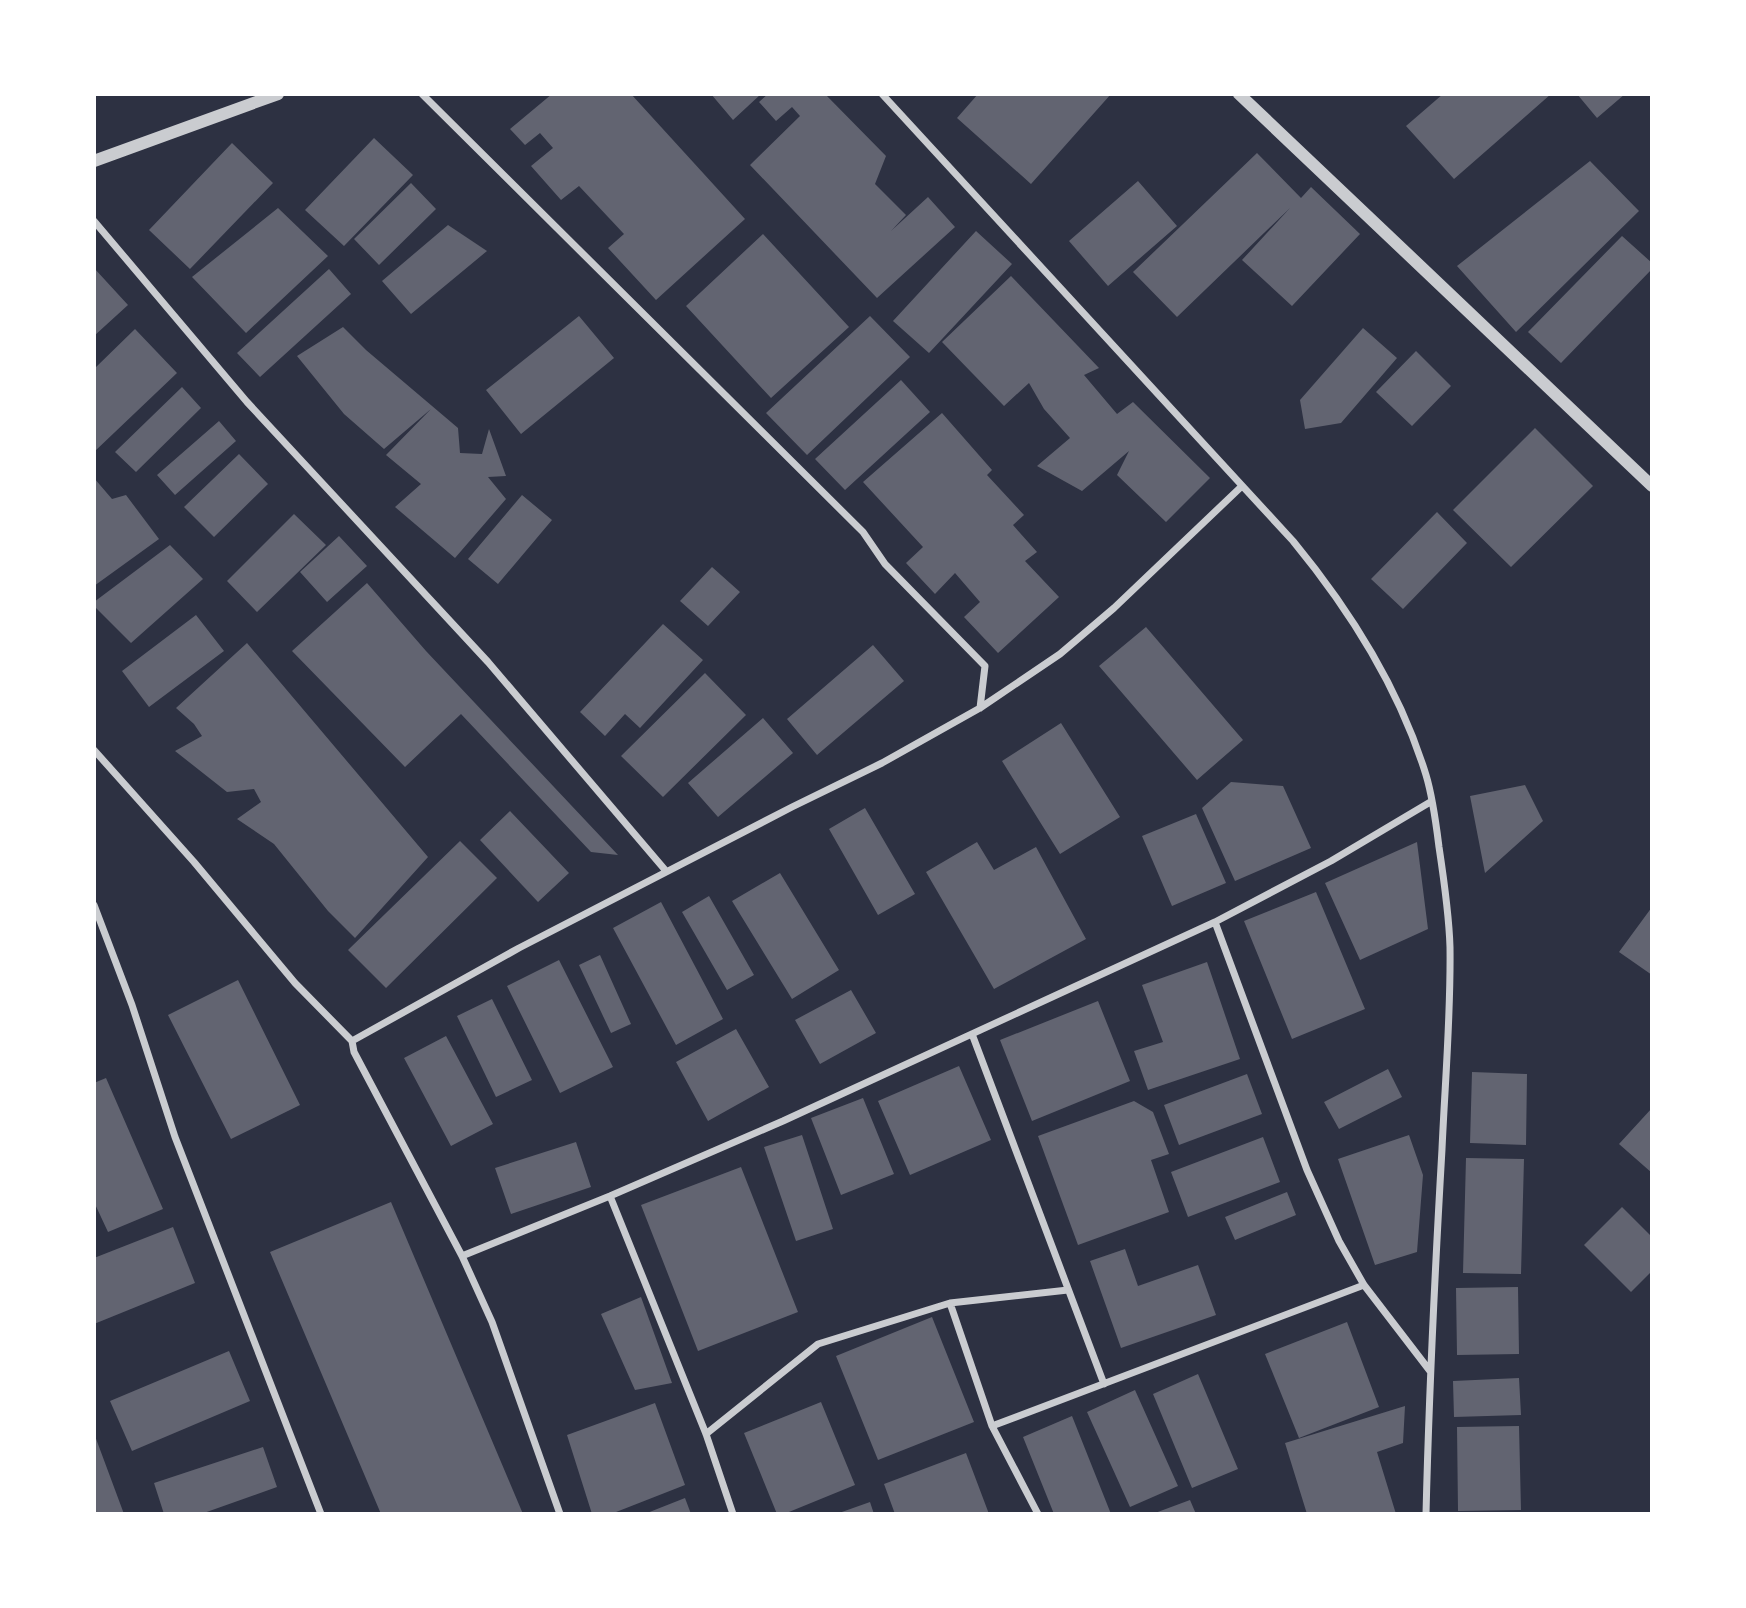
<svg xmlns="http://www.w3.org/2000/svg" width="1746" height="1608" font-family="'Varela Round',sans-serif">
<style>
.building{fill:#626471}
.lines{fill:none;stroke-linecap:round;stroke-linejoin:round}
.minor{stroke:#caccd0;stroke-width:7}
.tertiary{stroke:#caccd0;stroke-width:12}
</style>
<rect width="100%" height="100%" fill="#2d3142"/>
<path class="building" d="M 552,94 L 631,94 L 745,219 L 656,300 L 608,248 L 624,234 L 579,186 L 561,200 L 531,166 L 553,148 L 540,133 L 525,145 L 510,129 Z
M 711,94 L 761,94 L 733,120 Z
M 768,94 L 825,94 L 886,156 L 875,184 L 906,215 L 891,231 L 928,197 L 955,227 L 877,298 L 750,165 L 800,116 L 792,107 L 776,121 L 759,102 Z
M 978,94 L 1111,94 L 1031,184 L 957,118 Z
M 1443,94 L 1551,94 L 1454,179 L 1406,126 Z
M 1577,94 L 1625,94 L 1597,118 Z
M 374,138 L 413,175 L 344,246 L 305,210 Z
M 232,143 L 273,183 L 190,269 L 149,230 Z
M 1257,153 L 1301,198 L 1311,187 L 1360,234 L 1292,306 L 1242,260 L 1290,208 L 1177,317 L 1133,272 Z
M 1590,161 L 1639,211 L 1516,332 L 1457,266 Z
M 1138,181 L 1177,226 L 1108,286 L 1069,241 Z
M 411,183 L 436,209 L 379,265 L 354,239 Z
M 278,208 L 328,256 L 246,333 L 192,277 Z
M 448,225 L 487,251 L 411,314 L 382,281 Z
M 976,231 L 1012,264 L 929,353 L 893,321 Z
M 763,234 L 849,327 L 771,398 L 686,306 Z
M 1622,236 L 1652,263 L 1652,269 L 1561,363 L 1528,332 Z
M 94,268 L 128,305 L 94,336 Z
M 329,269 L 351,294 L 260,377 L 237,353 Z
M 1011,276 L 1099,368 L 1084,375 L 1117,414 L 1133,402 L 1210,478 L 1166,522 L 1117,475 L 1129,451 L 1082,491 L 1037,466 L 1070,438 L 1044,409 L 1029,383 L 1004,406 L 942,342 Z
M 579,316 L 614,358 L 521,434 L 486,390 Z
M 870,316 L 910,357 L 807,455 L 766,413 Z
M 343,327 L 366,350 L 458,428 L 460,453 L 482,454 L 489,429 L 506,476 L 488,477 L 506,499 L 455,558 L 395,507 L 421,484 L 386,455 L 431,409 L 384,449 L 344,414 L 297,356 Z
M 1363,328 L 1397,358 L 1341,423 L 1305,429 L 1300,400 Z
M 135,329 L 177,373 L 94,452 L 94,369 Z
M 1416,351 L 1451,386 L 1412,426 L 1376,392 Z
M 901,380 L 930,412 L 845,490 L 815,459 Z
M 182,387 L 201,408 L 136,472 L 115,452 Z
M 942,413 L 992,470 L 987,475 L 1024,515 L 1013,525 L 1037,552 L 1025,561 L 1059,597 L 998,653 L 964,617 L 980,602 L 955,573 L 935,594 L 906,563 L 923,547 L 863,482 Z
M 219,421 L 236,441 L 175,495 L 157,475 Z
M 1535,428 L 1593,486 L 1511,567 L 1453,510 Z
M 239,454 L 268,484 L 214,537 L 184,507 Z
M 94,478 L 112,499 L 126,495 L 159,539 L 94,586 Z
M 522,495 L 552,520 L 498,584 L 468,559 Z
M 1437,512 L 1467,543 L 1403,609 L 1371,579 Z
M 294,514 L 326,545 L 257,612 L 227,581 Z
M 339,536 L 367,566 L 327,602 L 300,572 Z
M 170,545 L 203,579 L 131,643 L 94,606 L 94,602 Z
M 712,567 L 740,592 L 708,626 L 680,601 Z
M 367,583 L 426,651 L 618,855 L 591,852 L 461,714 L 405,767 L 292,651 Z
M 196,615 L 224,651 L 149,707 L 122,671 Z
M 663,624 L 703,660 L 640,728 L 625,714 L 605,736 L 580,712 Z
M 1146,627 L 1243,740 L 1197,780 L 1099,666 Z
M 247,643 L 428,857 L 355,938 L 328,911 L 274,844 L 237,819 L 261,802 L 254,789 L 227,792 L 175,751 L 202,736 L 194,724 L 176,708 Z
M 873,645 L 904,681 L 817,755 L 787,719 Z
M 705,673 L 746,715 L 663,797 L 621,756 Z
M 763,718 L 793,753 L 718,817 L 688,783 Z
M 1061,723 L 1120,817 L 1060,854 L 1002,761 Z
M 1231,782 L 1283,786 L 1311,848 L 1235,881 L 1202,808 Z
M 1525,785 L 1543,821 L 1485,873 L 1470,796 Z
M 865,808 L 915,894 L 878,915 L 829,829 Z
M 510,811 L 569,873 L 538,902 L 480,840 Z
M 1196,814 L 1226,883 L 1172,906 L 1142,836 Z
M 460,841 L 497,878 L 386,988 L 348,950 Z
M 977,842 L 994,870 L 1036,847 L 1086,939 L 994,989 L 926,872 Z
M 1417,842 L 1428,929 L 1360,960 L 1325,883 Z
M 780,873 L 839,970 L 792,999 L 732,901 Z
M 1316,892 L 1365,1009 L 1292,1039 L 1244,921 Z
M 709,896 L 754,975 L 727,990 L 682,912 Z
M 661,902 L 723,1019 L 676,1045 L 613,928 Z
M 1652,907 L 1652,975 L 1619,952 Z
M 600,955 L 631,1024 L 611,1033 L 579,965 Z
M 559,960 L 613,1067 L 560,1093 L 507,986 Z
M 1207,962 L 1240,1059 L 1148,1090 L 1134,1051 L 1163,1042 L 1142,985 Z
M 238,980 L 300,1105 L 231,1139 L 168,1015 Z
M 851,990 L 876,1033 L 820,1064 L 795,1020 Z
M 492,999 L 532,1080 L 496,1097 L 457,1016 Z
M 1098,1001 L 1130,1081 L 1032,1121 L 1000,1040 Z
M 736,1029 L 769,1087 L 708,1121 L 676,1062 Z
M 446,1036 L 493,1124 L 451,1146 L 404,1058 Z
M 959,1066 L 991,1140 L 910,1175 L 878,1101 Z
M 1388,1069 L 1402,1097 L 1339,1129 L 1324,1102 Z
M 1472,1072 L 1527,1074 L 1526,1145 L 1470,1143 Z
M 1247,1074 L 1262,1114 L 1179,1145 L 1164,1105 Z
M 106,1078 L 163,1209 L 108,1232 L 94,1202 L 94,1083 Z
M 863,1098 L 894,1174 L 841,1195 L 811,1118 Z
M 1134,1101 L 1153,1112 L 1169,1154 L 1151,1160 L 1169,1212 L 1078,1245 L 1038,1136 Z
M 1652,1108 L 1652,1173 L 1619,1144 Z
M 802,1135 L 833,1229 L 796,1241 L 764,1147 Z
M 1409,1135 L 1423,1175 L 1417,1252 L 1375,1265 L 1338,1159 Z
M 1263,1137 L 1280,1182 L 1188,1217 L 1171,1172 Z
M 576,1142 L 591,1187 L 511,1214 L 495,1168 Z
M 1466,1158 L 1524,1159 L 1521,1274 L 1463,1273 Z
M 741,1167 L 798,1312 L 698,1351 L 641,1205 Z
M 1287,1192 L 1296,1215 L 1235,1240 L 1225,1217 Z
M 391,1202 L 523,1514 L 381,1514 L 270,1252 Z
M 1622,1207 L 1652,1237 L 1652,1271 L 1631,1292 L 1584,1245 Z
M 173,1227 L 195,1283 L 94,1324 L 94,1258 Z
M 1125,1249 L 1138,1286 L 1198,1265 L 1216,1315 L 1121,1348 L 1090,1261 Z
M 1518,1287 L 1519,1354 L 1457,1355 L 1456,1288 Z
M 641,1297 L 672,1383 L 635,1390 L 601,1314 Z
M 932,1317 L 974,1422 L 878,1460 L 836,1356 Z
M 1347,1322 L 1379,1407 L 1299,1438 L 1265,1354 Z
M 229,1351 L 250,1401 L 132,1451 L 110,1401 Z
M 1198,1374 L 1238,1469 L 1192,1488 L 1153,1394 Z
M 1519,1378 L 1521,1415 L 1454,1417 L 1453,1381 Z
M 1135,1390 L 1178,1486 L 1130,1507 L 1087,1412 Z
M 821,1402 L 855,1485 L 784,1514 L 777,1514 L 744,1433 Z
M 655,1403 L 685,1485 L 611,1514 L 592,1514 L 567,1435 Z
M 1405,1406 L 1403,1443 L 1377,1452 L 1396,1514 L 1307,1514 L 1285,1443 Z
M 1072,1416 L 1111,1514 L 1054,1514 L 1023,1437 Z
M 1519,1426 L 1521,1510 L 1458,1511 L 1457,1427 Z
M 95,1436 L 124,1514 L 94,1514 Z
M 263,1447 L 277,1487 L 201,1514 L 164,1514 L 154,1483 Z
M 966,1453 L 989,1514 L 895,1514 L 884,1484 Z
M 685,1498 L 691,1514 L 647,1514 L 647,1513 Z
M 1190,1500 L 1196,1514 L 1156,1514 L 1155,1513 Z
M 870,1502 L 874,1514 L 839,1514 L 839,1513 Z"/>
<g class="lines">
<path class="minor" d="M 422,94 L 863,532 L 885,564 L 985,666 L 980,708
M 882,94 L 1293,541 C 1349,609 1400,690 1426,775 C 1433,798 1436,823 1439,847 C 1444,880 1449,914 1450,947 C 1451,1014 1445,1082 1442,1149 C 1435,1270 1429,1392 1426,1514
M 94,221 L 247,402 L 488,662 L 666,871
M 94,750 L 194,862 L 295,983 L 352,1041 L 354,1052 L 462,1256 L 492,1322 L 560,1514
M 94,905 L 132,1005 L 175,1137 L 321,1514
M 1215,922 L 1307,1170 L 1339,1241 L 1364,1285 L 1430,1371
M 972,1034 L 1104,1384
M 352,1041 L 519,948 L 792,807 L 882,763 L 980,708 L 1060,654 L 1114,608 L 1242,486
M 610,1196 L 706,1434 L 733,1514
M 462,1256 L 610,1196 L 783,1121 L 1215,922 L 1331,861 L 1432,801
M 950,1303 L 992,1426 L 1038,1514
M 992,1426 L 1364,1285
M 706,1434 L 818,1344 L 950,1303 L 1068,1290"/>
<path class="tertiary" d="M 1239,94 L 1652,486
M 94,161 L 278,94"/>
</g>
<rect width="1746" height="1608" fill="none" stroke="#ffffff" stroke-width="192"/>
</svg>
